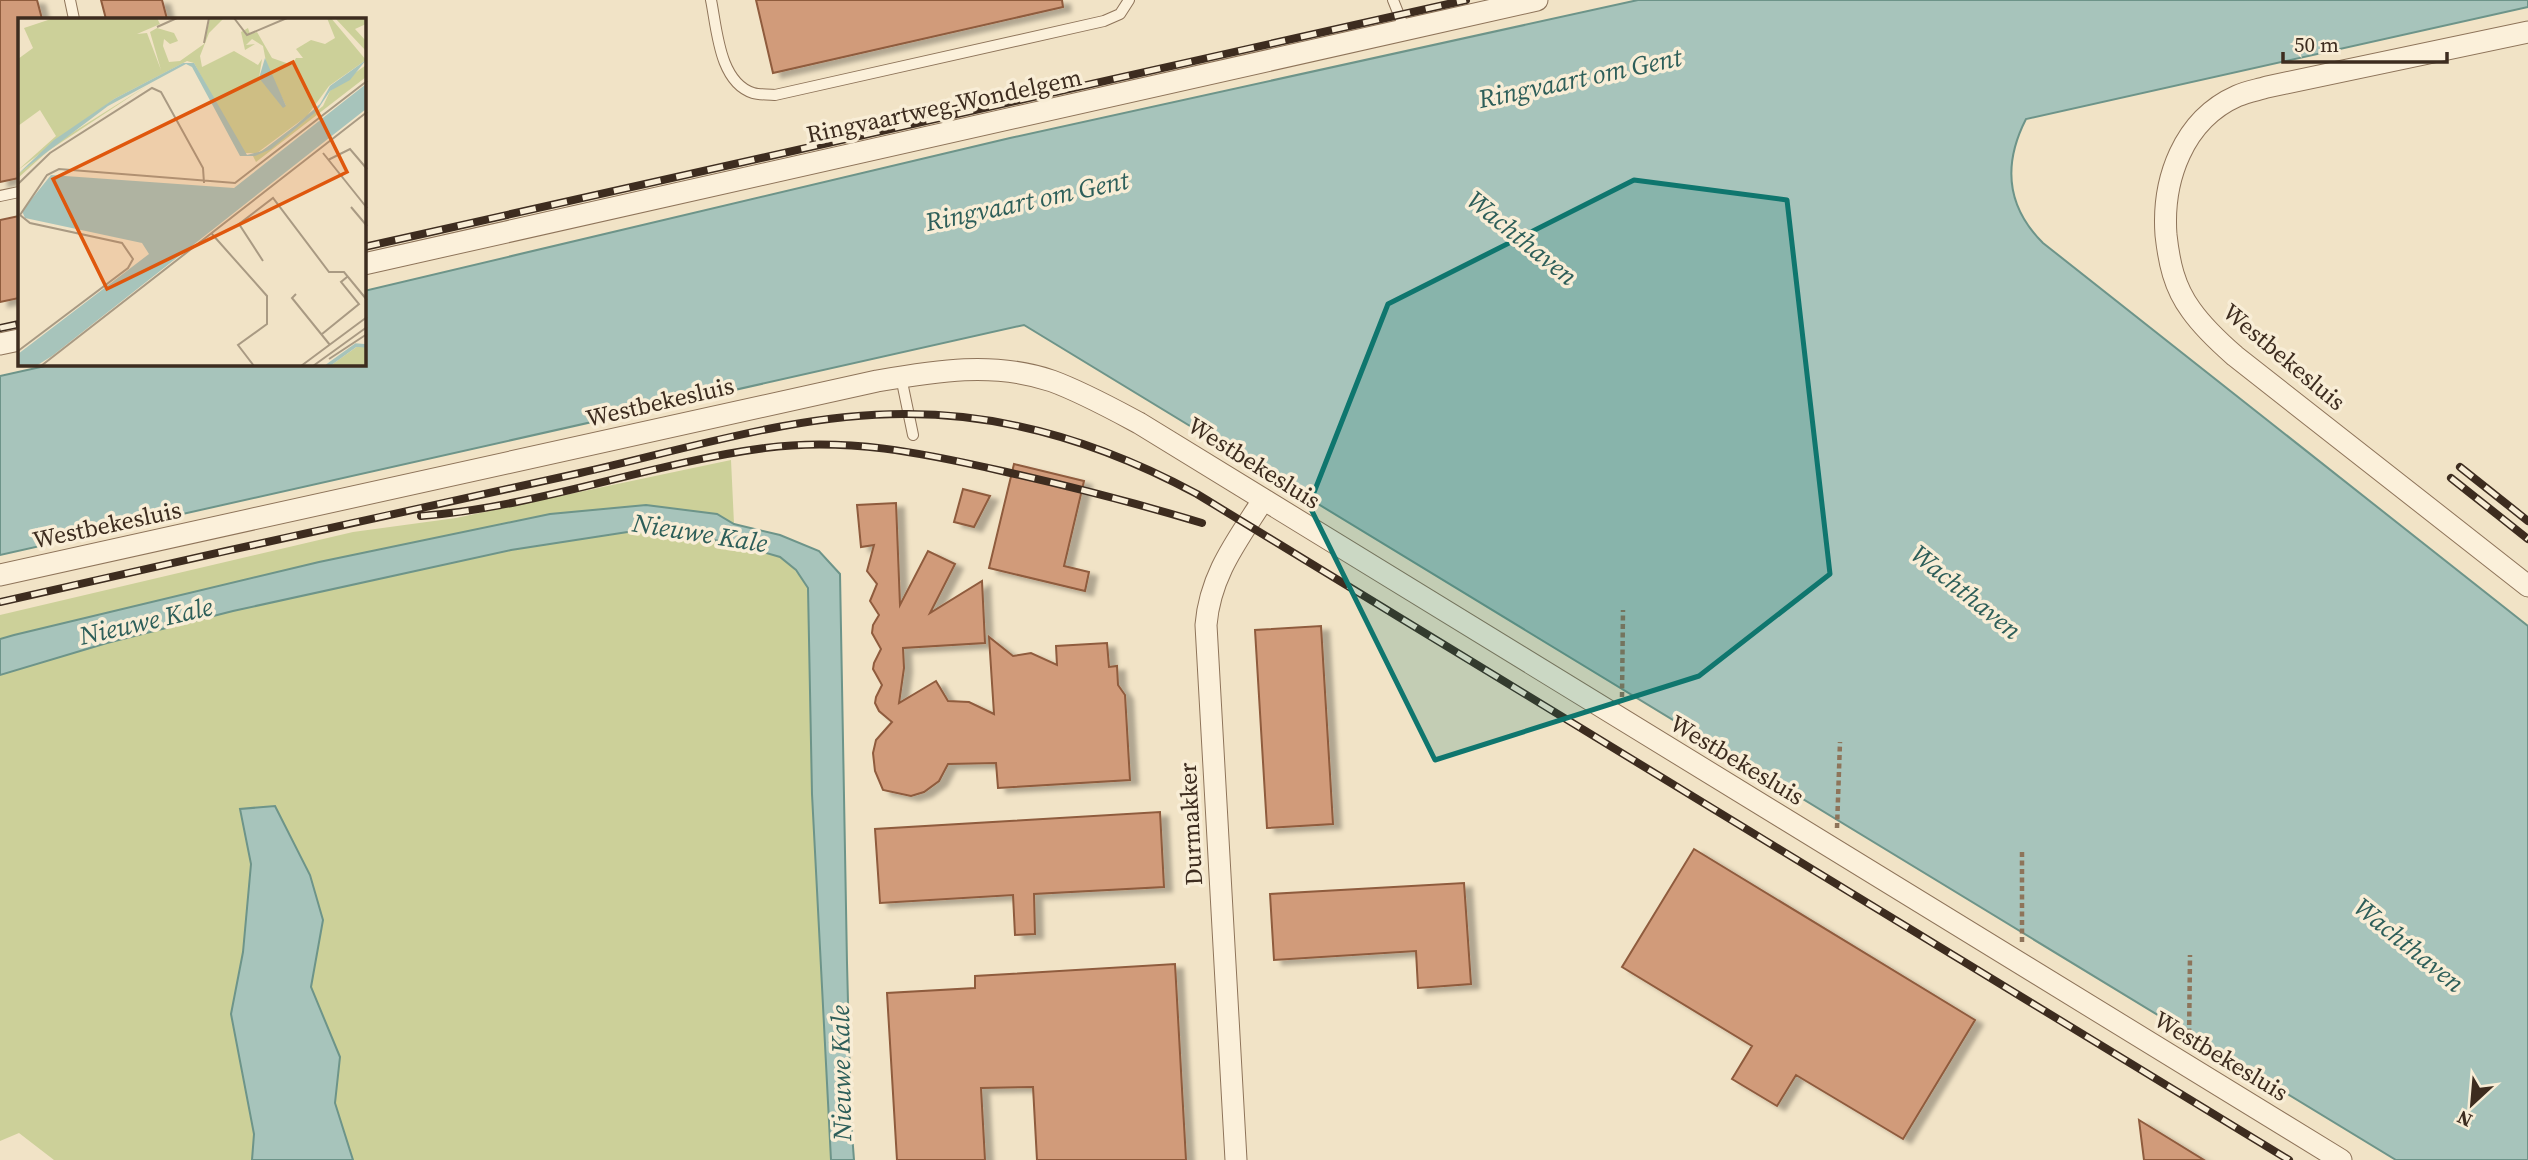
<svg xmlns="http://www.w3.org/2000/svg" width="2528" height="1160" font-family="'Source Serif 4',serif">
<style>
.green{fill:#ccd099}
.water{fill:#a7c4bb;stroke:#6d9489;stroke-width:2}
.building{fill:#d19b7a;stroke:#8f5b3e;stroke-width:2;filter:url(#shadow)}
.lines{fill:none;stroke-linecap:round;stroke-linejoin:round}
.lane-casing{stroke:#8e745a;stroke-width:12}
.street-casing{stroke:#8e745a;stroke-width:23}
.path{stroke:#8e745a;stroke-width:4.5;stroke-dasharray:5 3.5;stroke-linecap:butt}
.lane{stroke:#fbf0da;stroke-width:10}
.street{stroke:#fbf0da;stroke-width:21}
.rail-casing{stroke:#3d2c1f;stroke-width:8}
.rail{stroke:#f8edd6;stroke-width:5;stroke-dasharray:16;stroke-linecap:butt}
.marked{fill:#0f766e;fill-opacity:0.2;stroke:#0f766e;stroke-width:5;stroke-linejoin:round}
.labels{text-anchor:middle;stroke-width:7;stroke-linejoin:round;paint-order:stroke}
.street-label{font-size:24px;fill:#3d2c1f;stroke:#f8edd6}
.water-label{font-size:26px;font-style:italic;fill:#2d5e59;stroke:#f8edd6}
.inset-river{fill:none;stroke:#a7c4bb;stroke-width:3.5}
.inset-road{fill:none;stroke:#a99a83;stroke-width:2}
.view{fill:#df570d;fill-opacity:0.15;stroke:#df570d;stroke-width:3.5}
.inset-edge{fill:none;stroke:#3d2c1f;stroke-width:3.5}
</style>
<defs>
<filter id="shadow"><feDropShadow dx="8" dy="4.5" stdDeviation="2" flood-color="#0004"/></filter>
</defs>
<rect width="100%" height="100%" fill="#f1e3c6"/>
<path class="green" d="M 731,460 L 734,524 L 717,514 L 646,505 L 550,514 L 319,562 L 0,639 L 0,615 L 353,532 L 456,518 Z
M 634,531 C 676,534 740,538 778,556 C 791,563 800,576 808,588 L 812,794 L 831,1160 L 353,1160 L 335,1103 L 340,1057 L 311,987 L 323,920 L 274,806 L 240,810 L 251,864 L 243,952 L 231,1014 L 254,1134 L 252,1160 L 54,1160 L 19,1133 L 0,1141 L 0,675 L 107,643 L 233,611 L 511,550 Z"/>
<path class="water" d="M 1638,0 L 2528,0 L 2528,7 L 2026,119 C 2003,164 2006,206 2043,243 L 2528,626 L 2528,1160 L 2396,1160 L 1024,325 L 0,555 L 0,376 L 54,364 L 364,364 L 364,291 L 1010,138 Z
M 646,505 L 717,514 L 734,524 L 780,535 L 819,551 L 840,574 L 847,963 L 851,1120 L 854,1160 L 831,1160 L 812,794 L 808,588 L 796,570 L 780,557 L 739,545 L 689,535 L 634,531 L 511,550 L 233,611 L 107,643 L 0,675 L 0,639 L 14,635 L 319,562 L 550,514 Z
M 275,806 L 310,875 L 323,920 L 311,987 L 340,1057 L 335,1103 L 353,1160 L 252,1160 L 254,1134 L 231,1014 L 243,952 L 251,864 L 240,809 Z"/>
<path class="building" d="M 0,0 L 37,0 L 42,19 L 19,19 L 19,178 L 0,182 Z
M 101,0 L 162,0 L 167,19 L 106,19 Z
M 756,0 L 1062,0 L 1063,7 L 773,73 Z
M 19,216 L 19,298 L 0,302 L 0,220 Z
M 1014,464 L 1084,481 L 1064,566 L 1089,572 L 1085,591 L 989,568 Z
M 963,489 L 990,496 L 974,527 L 954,522 Z
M 896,503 L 900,605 L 928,551 L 955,564 L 930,613 L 982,581 L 985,643 L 903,648 L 904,668 L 899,703 L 936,681 L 948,701 L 969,702 L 994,714 L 989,637 L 1013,656 L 1031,653 L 1057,665 L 1056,646 L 1107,643 L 1109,667 L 1117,666 L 1118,685 L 1125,695 L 1130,780 L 998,788 L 996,763 L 948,764 L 939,781 L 924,792 L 911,796 L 883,790 L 875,771 L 873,753 L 876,740 L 892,722 L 879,711 L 875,703 L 876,697 L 882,685 L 873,669 L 874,663 L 881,649 L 872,633 L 873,625 L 879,615 L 870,601 L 877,584 L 867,571 L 874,545 L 861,547 L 857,505 Z
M 1321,626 L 1333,824 L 1267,828 L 1255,630 Z
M 1160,812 L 1164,887 L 1034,894 L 1035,934 L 1015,935 L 1013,895 L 880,903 L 875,829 Z
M 1694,849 L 1975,1020 L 1903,1139 L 1796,1075 L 1777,1106 L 1732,1079 L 1752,1046 L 1622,967 Z
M 1464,883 L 1471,984 L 1418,988 L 1416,951 L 1274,960 L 1270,894 Z
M 1175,964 L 1186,1160 L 1037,1160 L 1033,1087 L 981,1088 L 985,1160 L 897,1160 L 887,993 L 975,988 L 975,976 Z
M 2139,1120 L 2204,1160 L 2144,1160 Z"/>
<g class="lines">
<defs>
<path id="lane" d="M 70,0 L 74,19
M 711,0 C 717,29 719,82 753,93 C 759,95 768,94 775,95 L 1104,21 L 1120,14 L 1129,0
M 1393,0 L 1405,30
M 0,196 L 19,192
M 901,377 L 913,435"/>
<path id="street" d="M 2528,32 L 2267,87 C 2257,90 2246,92 2237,96 C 2183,120 2162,180 2166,235 C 2169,262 2174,287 2191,310 C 2203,327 2219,342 2235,356 L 2528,586
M 364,264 L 1537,0
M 0,344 L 19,340
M 0,575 L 877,381 C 935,371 994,361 1052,381 C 1082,392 1111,408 1139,423 L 2341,1160
M 1236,1160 L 1206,625 C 1210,575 1237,541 1263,500"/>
</defs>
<use href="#lane" class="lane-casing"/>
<use href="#street" class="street-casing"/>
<path class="path" d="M 1622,697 L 1623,610
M 1837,828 L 1840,742
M 2022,942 L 2022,852
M 2189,1042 L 2190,955"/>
<use href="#lane" class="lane"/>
<use href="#street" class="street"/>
<defs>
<path id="rail" d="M 364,247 L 1466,0
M 0,328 L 19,324
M 2460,467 L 2528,521
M 2451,478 L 2528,539
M 421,516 C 538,507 650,463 765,448 C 846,437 923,453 1002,471 C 1069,486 1136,503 1202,523
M 0,602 C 193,558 387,515 580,473 C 688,449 797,413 908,414 C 1011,414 1108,446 1197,494 L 2289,1160"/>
</defs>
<use href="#rail" class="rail-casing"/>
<use href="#rail" class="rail"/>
</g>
<path class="marked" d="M 1634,180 L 1787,200 L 1830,574 L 1699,676 L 1435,760 L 1309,505 L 1388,304 Z"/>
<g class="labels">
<g class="street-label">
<text transform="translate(944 106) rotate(-12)" y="8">Ringvaartweg-Wondelgem</text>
<text transform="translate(2284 357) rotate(40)" y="8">Westbekesluis</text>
<text transform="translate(660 402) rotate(-13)" y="8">Westbekesluis</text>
<text transform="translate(1254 463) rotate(32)" y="8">Westbekesluis</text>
<text transform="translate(107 525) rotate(-12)" y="8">Westbekesluis</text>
<text transform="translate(1737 760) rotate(31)" y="8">Westbekesluis</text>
<text transform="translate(1191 824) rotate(-93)" y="8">Durmakker</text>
<text transform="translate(2221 1056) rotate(31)" y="8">Westbekesluis</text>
</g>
<g class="water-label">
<text transform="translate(1580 78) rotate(-12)" y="9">Ringvaart om Gent</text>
<text transform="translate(1027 201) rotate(-12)" y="9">Ringvaart om Gent</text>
<text transform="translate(1522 238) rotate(39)" y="9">Wachthaven</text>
<text transform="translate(700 533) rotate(9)" y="9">Nieuwe Kale</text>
<text transform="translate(1966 592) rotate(39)" y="9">Wachthaven</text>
<text transform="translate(146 621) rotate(-13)" y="9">Nieuwe Kale</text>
<text transform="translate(2409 945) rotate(39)" y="9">Wachthaven</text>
<text transform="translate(841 1073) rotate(-91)" y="9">Nieuwe Kale</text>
</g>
</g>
<g transform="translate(18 18)">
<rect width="348" height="348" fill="#f1e3c6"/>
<path d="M 36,0 L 139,0 L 142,6 L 119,16 L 129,15 L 143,52 L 132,14 L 139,10 L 156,15 L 160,23 L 152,26 L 146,21 L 145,28 L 151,44 L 162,43 L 186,26 L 192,0 L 206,0 L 191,15 L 182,38 L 184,49 L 216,33 L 240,47 L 244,41 L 241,60 L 268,88 L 249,49 L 245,28 L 234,21 L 228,27 L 237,26 L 227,32 L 223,14 L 230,10 L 232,16 L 239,14 L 254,40 L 274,47 L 278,40 L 285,40 L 278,31 L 293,22 L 307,26 L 317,20 L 309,0 L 313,0 L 348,42 L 311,68 L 289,98 L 239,135 L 225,135 L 176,45 L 169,43 L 96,81 L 0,152 L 38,118 L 22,92 L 0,108 L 0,41 L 15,30 L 6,10 ZM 317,0 L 348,0 L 348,6 L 337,11 L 348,23 L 348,33 ZM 348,47 L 348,59 L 238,144 L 235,138 L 272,115 L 305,88 L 312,73 ZM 130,67 L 30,133 L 0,160 L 0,156 L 49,118 ZM 340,328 L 348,329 L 348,348 L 312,348 Z" fill="#ccd099"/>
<path d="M 247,40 L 268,88 L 265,90 L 241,60 ZM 348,42 L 332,62 L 312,73 L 298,94 L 253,131 L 237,138 L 222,138 L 174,49 L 168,46 L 90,88 L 0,156 L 36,122 L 96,81 L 165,45 L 176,45 L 229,137 L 244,133 L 278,107 L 302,86 L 312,68 ZM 348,66 L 348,91 L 34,338 L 18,348 L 0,348 L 0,336 L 131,236 L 124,225 L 7,200 L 4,193 L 33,157 L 216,170 Z" fill="#a7c4bb"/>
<path class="inset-river" d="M 309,348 L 338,327 L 349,328"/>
<path class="inset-road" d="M 216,0 L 229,17 L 269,0M 139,9 L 159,0M 186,25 L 191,0M 305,135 L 349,190M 310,142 L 332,131 L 349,151M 0,166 L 32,135 L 134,70 L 143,74 L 185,150 L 186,165M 333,189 L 349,208M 2,197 L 29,157 L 41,151 L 217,165 L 349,63M 194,216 L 249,278 L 249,306 L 220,327 L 236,348M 245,243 L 221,206 L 255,180 L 311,254 L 326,254 L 349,282M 278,276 L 274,280 L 312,327M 304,316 L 341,286 L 323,264 L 329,259M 0,333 L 110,250 L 115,241 L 104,225 L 12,205 L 2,197M 311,341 L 349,316M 23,348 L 349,94M 283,348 L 349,299M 295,348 L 349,309"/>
<path class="view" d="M 275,44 L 329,154 L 89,271 L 35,161 Z"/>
<rect width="348" height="348" class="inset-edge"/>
</g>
<g transform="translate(2472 1104) rotate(206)" stroke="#f8edd6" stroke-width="5" paint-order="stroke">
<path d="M0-5L12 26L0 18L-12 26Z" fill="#3d2c1f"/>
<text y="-10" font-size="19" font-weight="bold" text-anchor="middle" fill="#3d2c1f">N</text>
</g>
<path d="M2283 52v10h164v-10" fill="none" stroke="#3d2c1f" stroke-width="3.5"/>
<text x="2294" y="52" font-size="21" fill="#3d2c1f" stroke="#f8edd6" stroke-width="5" paint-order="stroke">50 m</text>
</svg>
